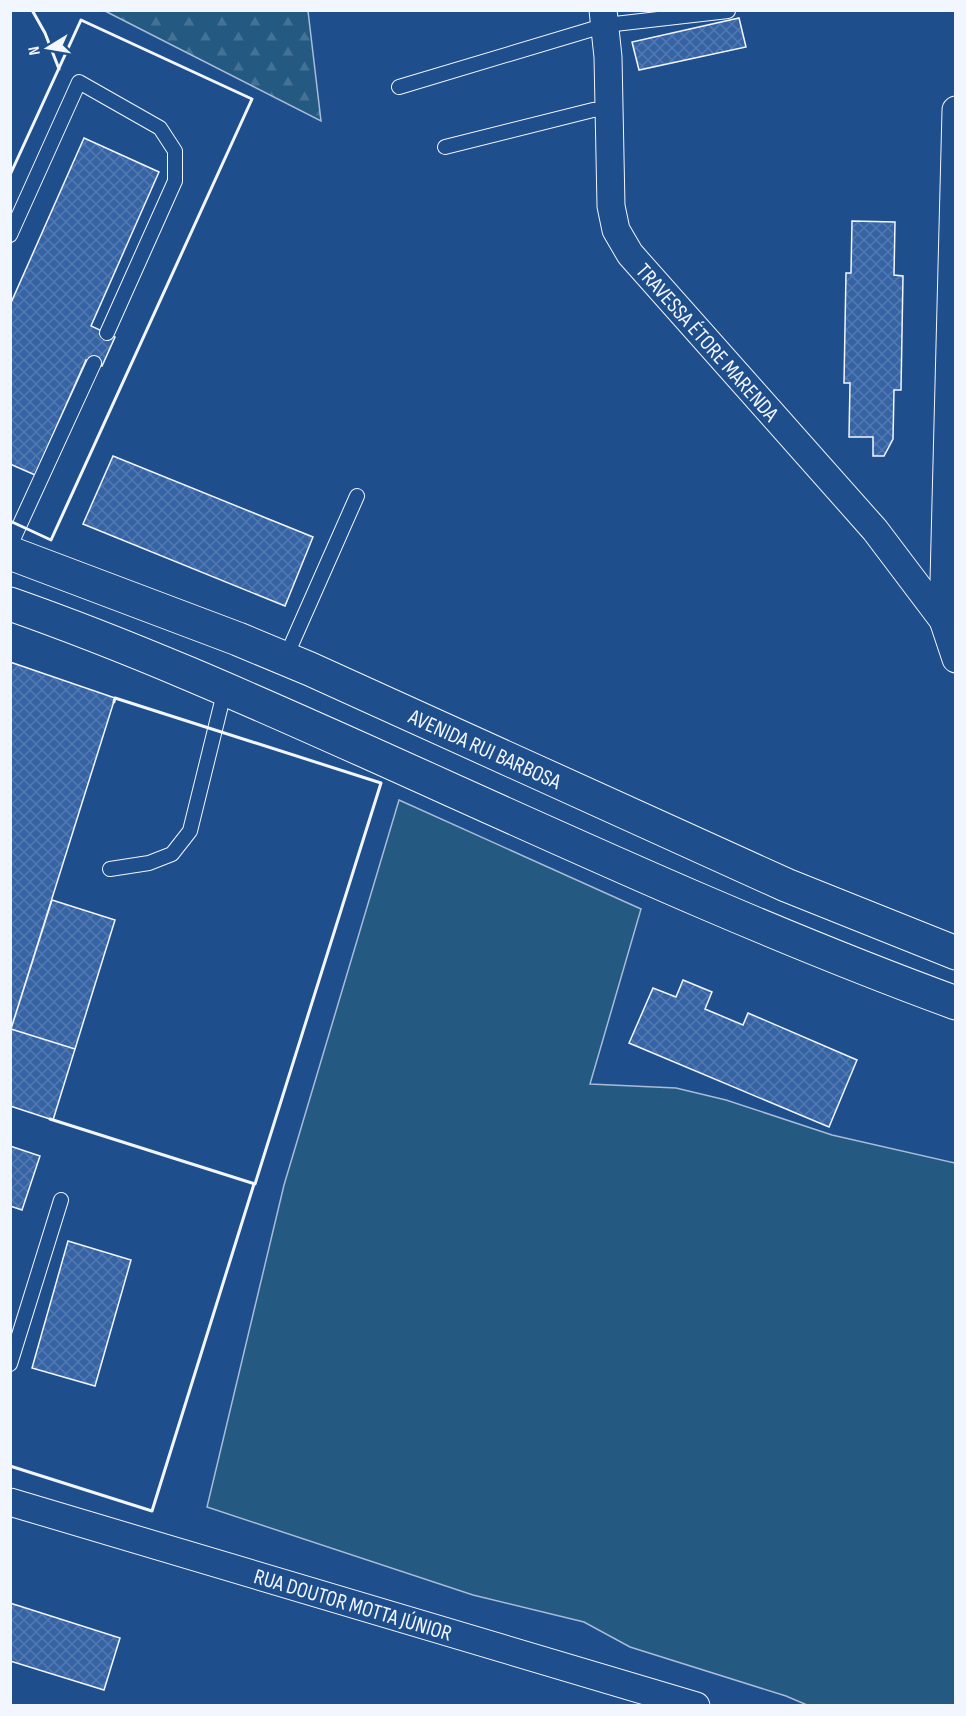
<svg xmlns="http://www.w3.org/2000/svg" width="966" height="1716" font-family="'Sofia Sans Condensed',sans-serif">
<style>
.green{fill:#245a82;stroke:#a8bbd7;stroke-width:1.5}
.forest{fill:url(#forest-firs);stroke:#a8bbd7;stroke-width:1.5}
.building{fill:url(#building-cross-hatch);stroke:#f2f6ff;stroke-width:1.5}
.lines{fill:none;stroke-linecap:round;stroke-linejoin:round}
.service-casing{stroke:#f2f6ff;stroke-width:16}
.minor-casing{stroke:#f2f6ff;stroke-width:29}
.primary-casing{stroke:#f2f6ff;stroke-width:35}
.service{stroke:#1f4e8c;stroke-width:14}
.minor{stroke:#1f4e8c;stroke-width:27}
.primary{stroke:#1f4e8c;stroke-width:33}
.wall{stroke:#f2f6ff;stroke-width:3}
.labels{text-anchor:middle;stroke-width:4.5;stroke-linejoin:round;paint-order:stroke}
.street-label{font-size:22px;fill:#f2f6ff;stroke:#1f4e8c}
</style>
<defs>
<pattern id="forest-firs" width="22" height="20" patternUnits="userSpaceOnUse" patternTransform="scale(1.5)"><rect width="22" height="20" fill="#245a82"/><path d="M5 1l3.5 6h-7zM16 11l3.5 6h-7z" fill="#447295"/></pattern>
<pattern id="building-cross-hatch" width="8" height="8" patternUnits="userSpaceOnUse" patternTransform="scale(1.5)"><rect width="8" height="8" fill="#3563a3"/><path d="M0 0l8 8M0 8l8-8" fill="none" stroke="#537ab1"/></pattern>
</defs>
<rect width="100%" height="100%" fill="#1f4e8c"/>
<path class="green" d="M 399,800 L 641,909 L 590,1084 L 676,1088 L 726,1100 L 832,1135 L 955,1163 L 955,1705 L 807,1705 L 786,1696 L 630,1647 L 584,1622 L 473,1595 L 207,1507 L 284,1185 Z"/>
<path class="forest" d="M 105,11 L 308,11 L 321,121 Z"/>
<path class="building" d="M 739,18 L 746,47 L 639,70 L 632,42 Z
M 84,138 L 159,172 L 91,326 L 115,337 L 102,366 L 86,360 L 35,475 L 10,464 L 10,305 Z
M 852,221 L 895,222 L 894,275 L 903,276 L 901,390 L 894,390 L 893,439 L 884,456 L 873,456 L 873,437 L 849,437 L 850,383 L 844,383 L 846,273 L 851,273 Z
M 113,456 L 313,537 L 285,606 L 83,524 Z
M 10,662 L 115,698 L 10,1032 Z
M 52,900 L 115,920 L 75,1049 L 11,1029 Z
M 683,980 L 712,992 L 705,1009 L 743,1025 L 748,1013 L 857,1060 L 829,1127 L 629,1043 L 653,988 L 676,997 Z
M 11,1029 L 75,1049 L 53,1120 L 10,1106 Z
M 10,1146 L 40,1156 L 22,1210 L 10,1206 Z
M 68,1241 L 131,1260 L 95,1386 L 32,1368 Z
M 10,1603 L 120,1638 L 104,1690 L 10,1661 Z"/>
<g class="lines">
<defs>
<path id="service" d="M 399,87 L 606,25 L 728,11
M 445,147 L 593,110 L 609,109
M 10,235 L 79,82 L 160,128 L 175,151 L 175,181 L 107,333
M 10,546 L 94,363
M 285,659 L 357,496
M 110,869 L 149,863 L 172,854 L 190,831 L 225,689
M 10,1364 L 61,1200"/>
<g id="minor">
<path id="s1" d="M 603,10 L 608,57 L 611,206 L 616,230 L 630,254 L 875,530 L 943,620 L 956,659"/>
<path d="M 943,620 L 956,110"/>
<path id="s2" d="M 10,1502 L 696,1706"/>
</g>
<g id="primary">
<path id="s3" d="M 10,553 L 238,639 L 310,669 L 786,885 L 956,953"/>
<path d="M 10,604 C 130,646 247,698 363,750 C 559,838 754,929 956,1003"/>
</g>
</defs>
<use href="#service" class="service-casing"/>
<use href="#minor" class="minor-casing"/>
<use href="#primary" class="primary-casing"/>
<use href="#service" class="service"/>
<use href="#minor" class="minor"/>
<use href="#primary" class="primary"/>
<path class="wall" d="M 32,10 L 45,33 L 59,69
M 10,175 L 81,20 L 252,99 L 51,540 L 10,521
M 50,1119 L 255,1184 L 381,783 L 115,698 L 114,702
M 10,1466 L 152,1511 L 254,1184"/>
</g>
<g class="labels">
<g class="street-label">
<text dy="8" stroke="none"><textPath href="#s1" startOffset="366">TRAVESSA ÉTORE MARENDA</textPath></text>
<text dy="8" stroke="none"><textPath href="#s3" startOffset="514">AVENIDA RUI BARBOSA</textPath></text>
<text dy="8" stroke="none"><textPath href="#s2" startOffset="358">RUA DOUTOR MOTTA JÚNIOR</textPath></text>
</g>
</g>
<rect width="966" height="1716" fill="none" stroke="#f2f6ff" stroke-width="24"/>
<g transform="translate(48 48) rotate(259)" stroke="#1f4e8c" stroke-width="4.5" paint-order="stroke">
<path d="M0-4.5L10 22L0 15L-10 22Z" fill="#f2f6ff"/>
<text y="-9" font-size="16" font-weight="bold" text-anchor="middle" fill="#f2f6ff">N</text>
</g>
</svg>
